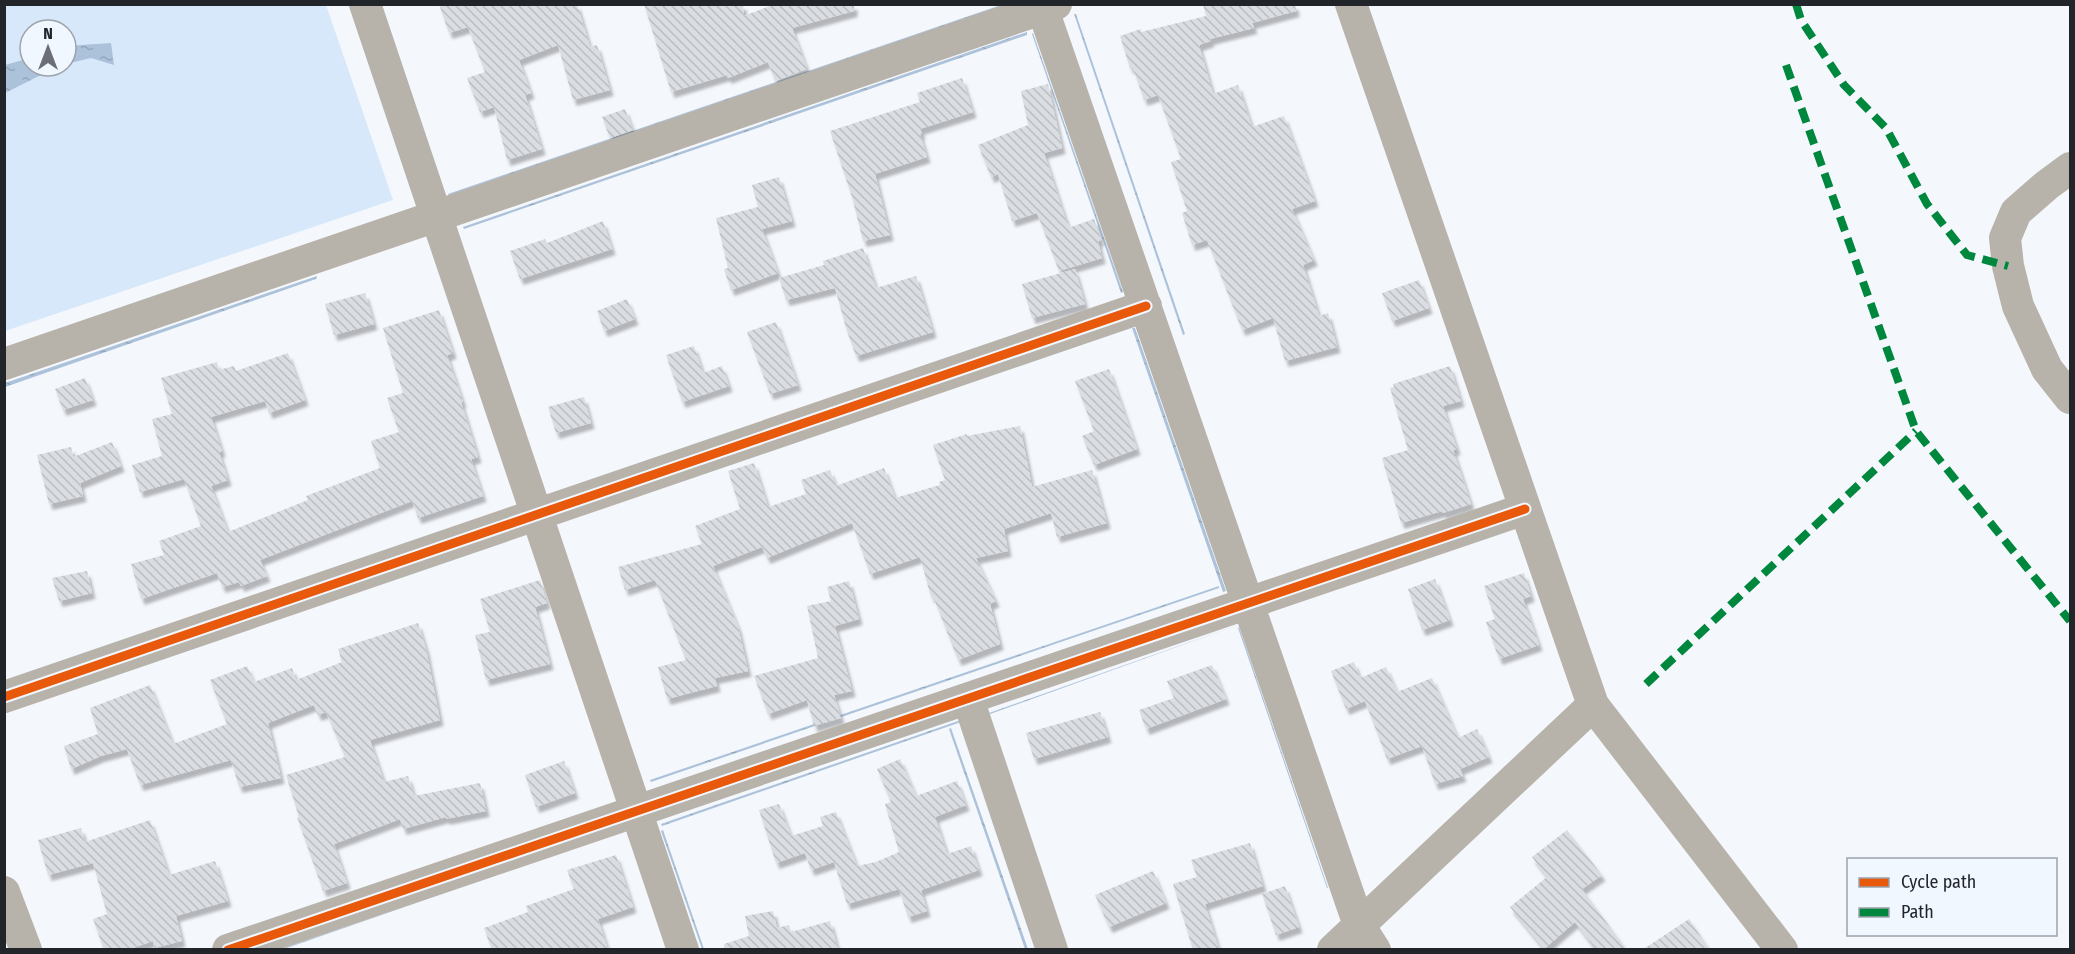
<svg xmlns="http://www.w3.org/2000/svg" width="2075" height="954" font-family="'Fira Sans Condensed',sans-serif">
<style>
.park{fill:#d6e8fa;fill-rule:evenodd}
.water{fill:url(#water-ripples)}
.building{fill:url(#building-back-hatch);filter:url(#shadow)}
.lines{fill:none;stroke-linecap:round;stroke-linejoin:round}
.minor{stroke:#b8b3aa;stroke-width:32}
.quiet{stroke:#00873e;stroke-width:8;stroke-dasharray:15 8;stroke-linecap:butt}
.cycleway-casing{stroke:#f0f7ff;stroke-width:13}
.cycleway{stroke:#e8590c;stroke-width:9}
</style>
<defs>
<pattern id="water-ripples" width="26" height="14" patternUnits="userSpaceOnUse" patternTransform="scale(1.5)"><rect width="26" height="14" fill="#abc2da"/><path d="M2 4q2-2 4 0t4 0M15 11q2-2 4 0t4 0" fill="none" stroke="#93a7bb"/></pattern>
<pattern id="building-back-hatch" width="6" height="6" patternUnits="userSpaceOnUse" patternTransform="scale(1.5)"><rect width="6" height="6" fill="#dadde2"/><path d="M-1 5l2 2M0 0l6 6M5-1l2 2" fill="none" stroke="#bbbec2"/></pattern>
<filter id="shadow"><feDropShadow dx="3.5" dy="6" stdDeviation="1.5" flood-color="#0004"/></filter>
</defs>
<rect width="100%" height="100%" fill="#f4f7fc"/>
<path class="park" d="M 4,5 L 326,5 L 393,200 L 5,331 ZM 30,30 L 66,30 L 66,66 L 30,66 Z"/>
<path class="water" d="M 1001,5 L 1009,5 L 449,196 L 448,194 Z
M 1074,14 L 1076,14 L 1185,334 L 1183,335 Z
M 1027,32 L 1027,35 L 464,229 L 463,227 Z
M 1033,33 L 1123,292 L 1121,293 L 1032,34 Z
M 111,43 L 114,65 L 91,58 L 66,64 L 66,46 Z
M 30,58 L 30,66 L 59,66 L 5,93 L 5,65 Z
M 317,276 L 316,279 L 5,387 L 5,383 Z
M 1132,328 L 1135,328 L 1226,591 L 1223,592 Z
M 1219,586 L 1219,588 L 651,782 L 650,780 Z
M 1238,625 L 990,714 L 989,713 Z
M 1239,627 L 1328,888 L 1327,888 L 1238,628 Z
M 961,720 L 961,722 L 662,826 L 661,824 Z
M 951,728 L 1028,949 L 1025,949 L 949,729 Z
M 663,830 L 704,949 L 702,949 L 661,831 Z
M 453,890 L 284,949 L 278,950 Z"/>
<path class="building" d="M 439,4 L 577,4 L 590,47 L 597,45 L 610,90 L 573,100 L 558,45 L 519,60 L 531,93 L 525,95 L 542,149 L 507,160 L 494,107 L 480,112 L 467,78 L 485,72 L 468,27 L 449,33 Z
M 644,4 L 743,4 L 744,16 L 775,4 L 854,4 L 854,11 L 792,28 L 807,69 L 775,81 L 768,62 L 728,78 L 727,75 L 671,92 Z
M 1203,4 L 1295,4 L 1296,11 L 1252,23 L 1254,28 L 1210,39 L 1211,41 L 1199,45 L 1213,94 L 1238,85 L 1252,127 L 1284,116 L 1315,201 L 1292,209 L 1314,260 L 1303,265 L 1319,316 L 1328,313 L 1337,347 L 1285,361 L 1273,318 L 1242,330 L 1207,240 L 1192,245 L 1182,213 L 1187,211 L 1171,162 L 1181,159 L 1158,95 L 1144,100 L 1133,68 L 1130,68 L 1120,36 L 1141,29 L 1141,32 L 1206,16 Z
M 962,78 L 973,112 L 920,129 L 922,133 L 920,134 L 927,157 L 875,174 L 890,235 L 863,241 L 852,197 L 830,131 L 920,102 L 917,93 Z
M 1048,84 L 1062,148 L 1044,153 L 1066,221 L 1068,221 L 1071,227 L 1094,219 L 1101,240 L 1098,241 L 1102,258 L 1059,271 L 1037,213 L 1012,221 L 998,174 L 991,177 L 978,145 L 1028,125 L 1021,91 Z
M 625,109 L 633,130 L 610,138 L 602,117 Z
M 779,177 L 792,221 L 762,229 L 778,273 L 731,290 L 724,269 L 728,268 L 716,218 L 758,207 L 752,185 Z
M 603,221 L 612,249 L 520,279 L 510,251 L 545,239 L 547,243 Z
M 863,248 L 876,288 L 916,276 L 933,332 L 856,356 L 846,328 L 835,288 L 786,300 L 779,278 L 824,265 L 823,261 Z
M 1075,269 L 1085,304 L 1032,318 L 1022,284 Z
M 1419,280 L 1429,308 L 1392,321 L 1382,293 Z
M 365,293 L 374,324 L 334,335 L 325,304 Z
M 627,299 L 635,319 L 604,331 L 597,311 Z
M 439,310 L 453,353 L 447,355 L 463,402 L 461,402 L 478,457 L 471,459 L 483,496 L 418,518 L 412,501 L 260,560 L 267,576 L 241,586 L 239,582 L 222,587 L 217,573 L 141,599 L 131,564 L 164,555 L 159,541 L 201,526 L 184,479 L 140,492 L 132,465 L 162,456 L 152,419 L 172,414 L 161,378 L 217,362 L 219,370 L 234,366 L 236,371 L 288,353 L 305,400 L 269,413 L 265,401 L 211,417 L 222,451 L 219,452 L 228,480 L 211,486 L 228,532 L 308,500 L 306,496 L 380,468 L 371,441 L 399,432 L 387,398 L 403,393 L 383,328 Z
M 776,322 L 798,385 L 770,394 L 747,332 Z
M 694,346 L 703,373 L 722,366 L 729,386 L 682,402 L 666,355 Z
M 1450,366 L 1461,401 L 1443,406 L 1457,449 L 1453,450 L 1471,504 L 1443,513 L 1442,511 L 1401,523 L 1382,458 L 1408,450 L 1390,388 L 1394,387 L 1393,384 Z
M 1109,369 L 1137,449 L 1094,465 L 1082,436 L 1094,431 L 1075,381 Z
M 85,378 L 93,400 L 63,410 L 55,389 Z
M 584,397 L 591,423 L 556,433 L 548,407 Z
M 1020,426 L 1032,487 L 1092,470 L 1107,523 L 1057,537 L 1051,513 L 1004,529 L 1008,551 L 976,558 L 996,601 L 990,604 L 1000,644 L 958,660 L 933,596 L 931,597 L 920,557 L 870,574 L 852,523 L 767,558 L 762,547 L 713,566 L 738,627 L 748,671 L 715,678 L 717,686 L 667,699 L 658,667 L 686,660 L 655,580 L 625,590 L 618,567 L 702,544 L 695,526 L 740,509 L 728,471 L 754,463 L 768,507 L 806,494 L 801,480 L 830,470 L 836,486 L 884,468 L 895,498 L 940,485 L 939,482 L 945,480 L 933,445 L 967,434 L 967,436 Z
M 112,442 L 121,466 L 80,483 L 83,496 L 49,504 L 37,455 L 71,447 L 73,457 Z
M 87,571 L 92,593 L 59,601 L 52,578 Z
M 1524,573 L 1531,596 L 1523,599 L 1539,645 L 1499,659 L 1486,622 L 1495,619 L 1484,586 Z
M 1435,579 L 1450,620 L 1422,630 L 1408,589 Z
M 540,580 L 547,603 L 535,607 L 550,664 L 486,680 L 475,635 L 490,632 L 480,599 Z
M 849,581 L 859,619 L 835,626 L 852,691 L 834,695 L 841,718 L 814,726 L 807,700 L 768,714 L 754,676 L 818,658 L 807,606 L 831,601 L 827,587 Z
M 418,623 L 426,649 L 440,720 L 370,740 L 384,782 L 408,776 L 414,796 L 480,783 L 486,811 L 446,819 L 446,817 L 403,829 L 400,819 L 334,844 L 347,883 L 323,891 L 297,817 L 299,817 L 286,775 L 345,757 L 326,712 L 318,715 L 314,705 L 268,723 L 281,778 L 239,787 L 231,760 L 140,785 L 127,749 L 101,756 L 71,769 L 64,746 L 98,734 L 90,708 L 150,685 L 173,744 L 227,724 L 210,680 L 247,666 L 254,682 L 292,668 L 296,680 L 342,662 L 338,649 Z
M 1354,662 L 1360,678 L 1386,667 L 1397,692 L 1432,678 L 1458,738 L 1477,729 L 1489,757 L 1460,769 L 1463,776 L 1435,784 L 1422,746 L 1387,759 L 1365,701 L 1346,709 L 1331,671 Z
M 1212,665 L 1226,699 L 1146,729 L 1139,710 L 1174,698 L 1167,681 Z
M 1100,712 L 1108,737 L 1034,759 L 1026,733 Z
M 900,759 L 916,796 L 957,781 L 966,805 L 935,817 L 947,854 L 971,846 L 979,870 L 921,890 L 927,911 L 908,917 L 899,889 L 847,904 L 834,862 L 811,870 L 805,853 L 776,863 L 759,810 L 779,804 L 791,836 L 823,826 L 820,817 L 836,812 L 857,866 L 876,862 L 899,852 L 885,804 L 891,802 L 877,769 Z
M 564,761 L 575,793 L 536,807 L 525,775 Z
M 150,820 L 169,875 L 215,861 L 228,901 L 176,916 L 182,941 L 154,948 L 153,941 L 127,950 L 104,950 L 93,919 L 107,914 L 93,863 L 48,875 L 38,840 L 81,828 L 85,842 Z
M 1567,830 L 1602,875 L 1582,889 L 1627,950 L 1596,950 L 1575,922 L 1544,949 L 1510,907 L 1547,877 L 1532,857 Z
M 1250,843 L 1263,886 L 1205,904 L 1219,950 L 1193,950 L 1173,884 L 1197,877 L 1191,860 Z
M 616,855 L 633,907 L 598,919 L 608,950 L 492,950 L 484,928 L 528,912 L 526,906 L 574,889 L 567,870 Z
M 1153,871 L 1166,903 L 1109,927 L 1095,895 Z
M 1285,886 L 1299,927 L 1276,935 L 1262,894 Z
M 773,911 L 777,928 L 789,925 L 791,932 L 830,921 L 838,950 L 724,950 L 724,944 L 749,936 L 745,916 Z
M 1689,919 L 1710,950 L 1642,950 Z"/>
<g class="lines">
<path class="minor" d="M 365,4 L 683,950
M 1041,4 L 1359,925 L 1375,950
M 1351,4 L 1593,705 L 1782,950
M 2070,168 L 2047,185 L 2016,212 L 2005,238 L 2008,266 L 2018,306 L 2047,369 L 2070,398
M 4,364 L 1056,4
M 4,697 L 1146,306
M 968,699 L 1052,950
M 4,892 L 26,950
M 228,950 L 1525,509
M 1333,950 L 1593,705"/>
<path class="quiet" d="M 1796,4 L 1801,20 L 1844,85 L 1886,128 L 1927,204 L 1967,255 L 2008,266
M 1786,65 L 1916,431 L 2070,621
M 1646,684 L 1916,431"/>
<defs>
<path id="cycleway" d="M 4,697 L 1146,306
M 228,950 L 1525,509"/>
</defs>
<use href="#cycleway" class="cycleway-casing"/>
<use href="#cycleway" class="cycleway"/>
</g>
<rect width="2075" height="954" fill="none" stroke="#21252a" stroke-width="12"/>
<rect x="1847" y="858" width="210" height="78" fill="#f0f7ff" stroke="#9da3aa" stroke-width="1.5"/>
<rect x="1859" y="878" width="30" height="9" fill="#e8590c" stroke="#9da3aa" stroke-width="1.5"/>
<text x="1901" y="888" font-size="18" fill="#21252a">Cycle path</text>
<rect x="1859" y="908" width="30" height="9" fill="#00873e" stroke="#9da3aa" stroke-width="1.5"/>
<text x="1901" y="918" font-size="18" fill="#21252a">Path</text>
<g transform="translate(48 48)"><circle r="28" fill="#f0f7ff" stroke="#9da3aa" stroke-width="1.5"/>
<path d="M0-4.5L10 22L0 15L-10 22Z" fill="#6b6e74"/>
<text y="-9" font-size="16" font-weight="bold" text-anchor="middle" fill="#21252a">N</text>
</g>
</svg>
